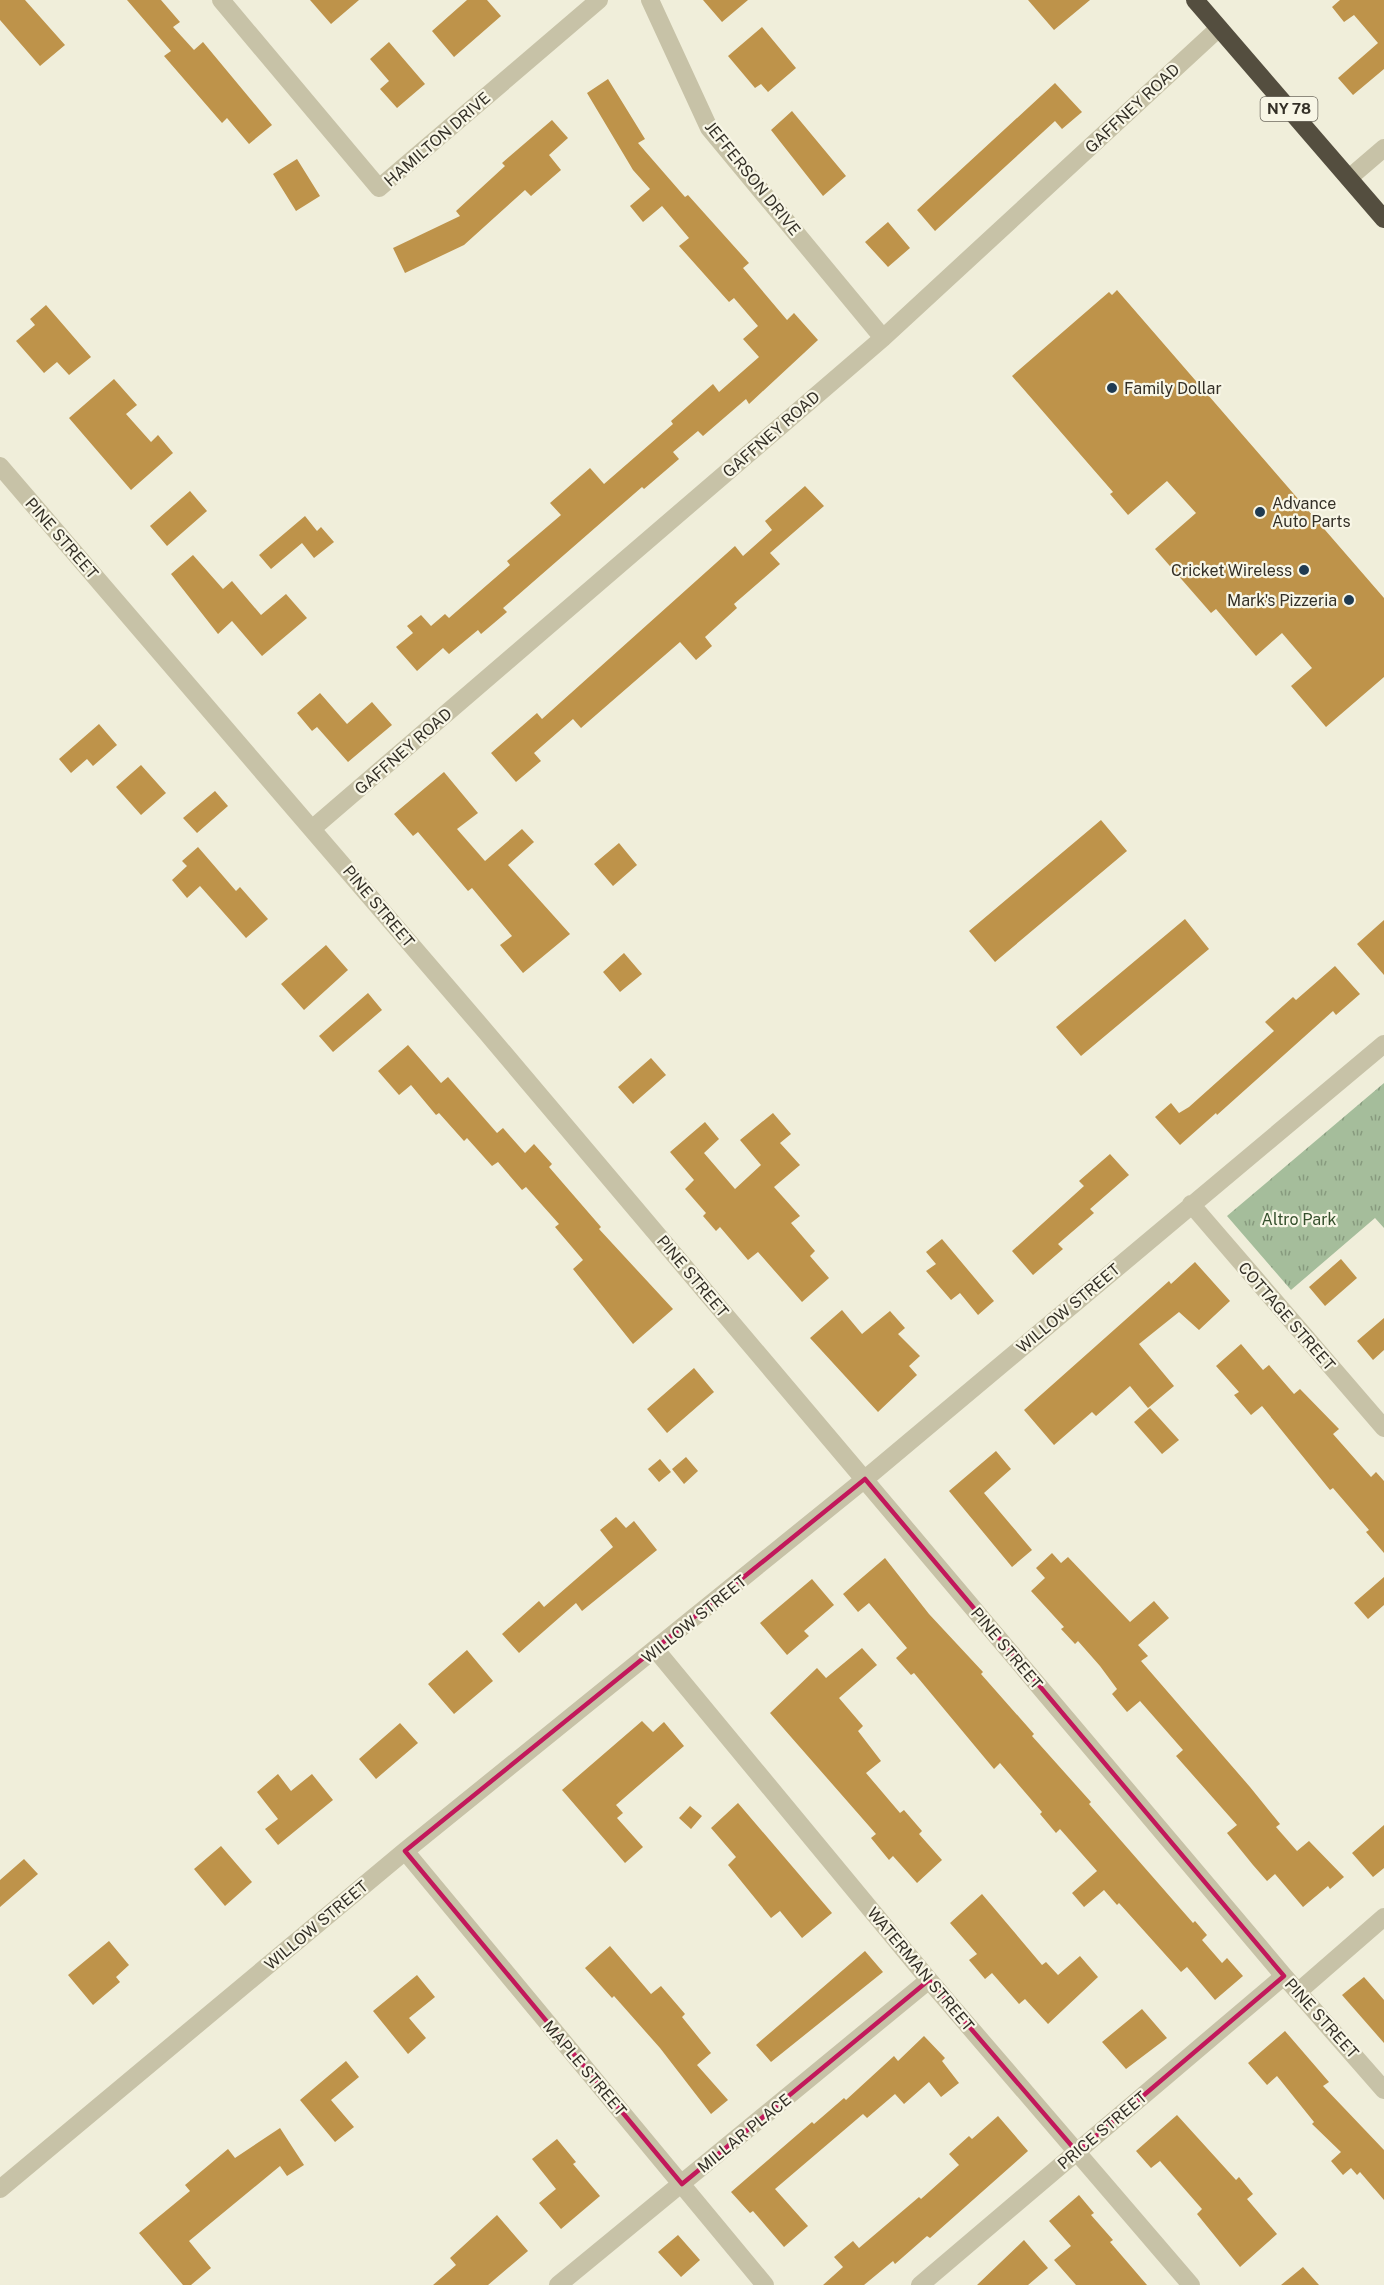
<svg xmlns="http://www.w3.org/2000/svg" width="1384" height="2285" font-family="'Public Sans',sans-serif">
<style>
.park{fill:url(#park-tufts)}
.building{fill:#be934a}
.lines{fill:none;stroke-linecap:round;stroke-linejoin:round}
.minor{stroke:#c7c2a7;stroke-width:18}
.highway{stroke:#544e3f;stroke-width:18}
.marked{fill:none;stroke:#c2185b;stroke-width:4.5;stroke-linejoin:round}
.poi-dot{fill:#203b52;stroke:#f8f6e6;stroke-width:2}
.labels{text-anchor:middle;stroke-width:4.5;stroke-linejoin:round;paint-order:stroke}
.shield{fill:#f8f6e6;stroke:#6f6b60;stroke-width:1.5}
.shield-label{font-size:15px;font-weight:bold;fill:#343027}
.street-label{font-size:16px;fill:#343027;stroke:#f8f6e6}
.poi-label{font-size:16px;fill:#343027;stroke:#f8f6e6;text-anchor:start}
.park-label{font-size:16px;fill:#35502d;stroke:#f8f6e6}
</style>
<defs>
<pattern id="park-tufts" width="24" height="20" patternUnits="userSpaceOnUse" patternTransform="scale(1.5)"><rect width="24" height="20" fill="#a5bd9b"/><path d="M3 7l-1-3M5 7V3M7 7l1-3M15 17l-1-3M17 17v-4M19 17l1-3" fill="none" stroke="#879a7e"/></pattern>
</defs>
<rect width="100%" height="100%" fill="#f0eeda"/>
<path class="park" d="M 1384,1083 L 1384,1228 L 1375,1218 L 1291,1290 L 1227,1216 Z"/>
<path class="building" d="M 0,0 L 25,0 L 65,45 L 40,66 L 0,20 Z
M 127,0 L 161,0 L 180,22 L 173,27 L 194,50 L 203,42 L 272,125 L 249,144 L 227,118 L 222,123 L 164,56 L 171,51 Z
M 310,0 L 359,0 L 331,24 Z
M 467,0 L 487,0 L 501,16 L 454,57 L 432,31 Z
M 703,0 L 748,0 L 722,22 Z
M 1028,0 L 1090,0 L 1054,30 Z
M 1340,0 L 1384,0 L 1384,69 L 1353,95 L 1338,78 L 1378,43 L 1354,15 L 1344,22 L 1332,7 Z
M 762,27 L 796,68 L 768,92 L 761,84 L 755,88 L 728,56 Z
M 389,42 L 425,84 L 397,108 L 380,89 L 389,81 L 370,59 Z
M 608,79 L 645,139 L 638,143 L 685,197 L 688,195 L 749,263 L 743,268 L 787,320 L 794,313 L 818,340 L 749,404 L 746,399 L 703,436 L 698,431 L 673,452 L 679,459 L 644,489 L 642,487 L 503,608 L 507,612 L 481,634 L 478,630 L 449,654 L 443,648 L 417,671 L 396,647 L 413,633 L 407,626 L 421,615 L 431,626 L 445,614 L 449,618 L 510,565 L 507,561 L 561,515 L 550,503 L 590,468 L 604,484 L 673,424 L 671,421 L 713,384 L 719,392 L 759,357 L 743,339 L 758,326 L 734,298 L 729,302 L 679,246 L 689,238 L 662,206 L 643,222 L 630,206 L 650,189 L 633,170 L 587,93 Z
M 1055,83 L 1082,112 L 1062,129 L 1055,121 L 935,231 L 917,210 Z
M 792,111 L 846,176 L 823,196 L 771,130 Z
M 552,120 L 568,138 L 549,155 L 561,170 L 531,196 L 525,190 L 464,245 L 405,273 L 393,248 L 460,216 L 456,211 L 505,166 L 502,163 Z
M 297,159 L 320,196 L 296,211 L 273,174 Z
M 888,222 L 910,248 L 888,267 L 865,242 Z
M 1117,290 L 1384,598 L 1384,677 L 1326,727 L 1291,686 L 1312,668 L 1282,633 L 1256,656 L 1216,609 L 1211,613 L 1155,549 L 1196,513 L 1167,481 L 1128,515 L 1110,494 L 1113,492 L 1012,376 L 1109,292 L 1112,295 Z
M 46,305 L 91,357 L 69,375 L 57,362 L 44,373 L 16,341 L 35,325 L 30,319 Z
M 114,379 L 137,405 L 126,414 L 151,442 L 158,435 L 173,453 L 131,490 L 69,418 Z
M 805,486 L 824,506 L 770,553 L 780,564 L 734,604 L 737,608 L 705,637 L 712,646 L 696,660 L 680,642 L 581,728 L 573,719 L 534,753 L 541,761 L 516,782 L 491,753 L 537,713 L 542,719 L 735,546 L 743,556 L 772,530 L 765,521 Z
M 190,491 L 207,511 L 167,546 L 150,526 Z
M 305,516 L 317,531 L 321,527 L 334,542 L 314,558 L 302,543 L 271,569 L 259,555 Z
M 193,555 L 223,589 L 232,581 L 261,615 L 286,594 L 307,618 L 262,656 L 232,621 L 218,634 L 171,574 Z
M 320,693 L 347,724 L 372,702 L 392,725 L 348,762 L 317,727 L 312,731 L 297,713 Z
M 99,724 L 117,745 L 93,766 L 87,759 L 71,773 L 59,759 Z
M 141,765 L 166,793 L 141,815 L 116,787 Z
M 444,772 L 478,813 L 457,829 L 485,861 L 522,829 L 534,842 L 508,865 L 570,934 L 523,973 L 500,945 L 512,936 L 472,888 L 468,891 L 418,832 L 413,836 L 394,814 Z
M 215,791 L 228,806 L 197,833 L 183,818 Z
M 1101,820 L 1127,851 L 995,962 L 969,931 Z
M 619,843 L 637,865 L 613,886 L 594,864 Z
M 198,847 L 236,891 L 240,887 L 268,919 L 246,938 L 200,886 L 187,898 L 172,880 L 187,866 L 182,861 Z
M 1185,919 L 1209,949 L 1081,1056 L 1056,1027 Z
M 1384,920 L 1384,975 L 1357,944 Z
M 326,945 L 348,970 L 304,1010 L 281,984 Z
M 624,953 L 642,974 L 620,992 L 603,972 Z
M 1335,966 L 1360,994 L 1336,1015 L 1333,1011 L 1217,1115 L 1216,1113 L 1180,1145 L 1155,1117 L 1171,1103 L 1179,1113 L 1189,1107 L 1274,1031 L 1265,1022 L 1293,997 L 1296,1000 Z
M 368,993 L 382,1010 L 333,1052 L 319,1036 Z
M 408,1045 L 441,1083 L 448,1077 L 497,1133 L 503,1128 L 525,1153 L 534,1144 L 552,1164 L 549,1167 L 601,1227 L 599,1229 L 673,1309 L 633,1344 L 573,1269 L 583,1260 L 555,1227 L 559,1224 L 526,1187 L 522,1190 L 498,1162 L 492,1166 L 467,1138 L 464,1141 L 439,1113 L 436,1115 L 411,1085 L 399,1095 L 378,1071 Z
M 651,1058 L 666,1075 L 633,1104 L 618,1087 Z
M 773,1113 L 791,1134 L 780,1143 L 800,1165 L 774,1187 L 800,1216 L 791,1223 L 815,1251 L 810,1256 L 829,1278 L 802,1302 L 758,1252 L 748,1260 L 720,1227 L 716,1231 L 703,1216 L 706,1213 L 685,1189 L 694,1180 L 670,1152 L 705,1122 L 719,1139 L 704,1153 L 735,1189 L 761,1165 L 740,1140 Z
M 1110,1154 L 1129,1175 L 1090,1209 L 1094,1213 L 1058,1244 L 1063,1249 L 1033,1275 L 1012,1251 L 1084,1186 L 1079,1181 Z
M 942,1239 L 994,1301 L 978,1315 L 960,1293 L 951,1300 L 926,1271 L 936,1264 L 926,1252 Z
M 1341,1259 L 1357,1278 L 1325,1306 L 1309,1287 Z
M 1195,1262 L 1230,1301 L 1199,1330 L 1179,1312 L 1139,1344 L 1174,1386 L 1148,1408 L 1130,1386 L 1096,1416 L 1092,1412 L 1054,1445 L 1024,1410 L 1169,1281 L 1171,1284 Z
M 842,1310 L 862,1334 L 890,1311 L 905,1328 L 898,1334 L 920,1356 L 909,1366 L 917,1375 L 878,1412 L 810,1338 Z
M 1384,1318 L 1384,1350 L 1373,1360 L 1357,1341 Z
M 1241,1344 L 1263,1370 L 1269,1365 L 1294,1394 L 1300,1389 L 1339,1429 L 1333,1434 L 1371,1477 L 1376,1472 L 1384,1481 L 1384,1553 L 1366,1532 L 1369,1530 L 1333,1488 L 1330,1490 L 1262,1406 L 1251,1415 L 1234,1395 L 1239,1392 L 1216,1366 Z
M 694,1368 L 714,1392 L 667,1433 L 647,1409 Z
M 1150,1408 L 1179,1440 L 1162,1454 L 1134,1422 Z
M 996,1451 L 1011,1469 L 984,1493 L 1032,1550 L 1012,1567 L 949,1491 Z
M 686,1457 L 698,1471 L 684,1484 L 672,1469 Z
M 660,1459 L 671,1472 L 659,1482 L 648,1469 Z
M 616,1517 L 626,1528 L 634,1521 L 657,1550 L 582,1611 L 576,1603 L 519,1653 L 502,1634 L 539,1601 L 544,1607 L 613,1547 L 600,1530 Z
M 1052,1553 L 1061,1563 L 1068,1557 L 1130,1622 L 1154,1601 L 1169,1618 L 1138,1645 L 1148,1656 L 1141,1661 L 1250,1787 L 1280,1824 L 1276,1827 L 1297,1851 L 1309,1841 L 1344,1877 L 1330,1889 L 1328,1886 L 1303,1907 L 1275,1874 L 1267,1881 L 1253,1865 L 1227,1833 L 1237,1825 L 1176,1756 L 1183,1750 L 1140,1701 L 1127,1712 L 1112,1694 L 1117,1689 L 1100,1666 L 1078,1641 L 1075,1644 L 1061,1629 L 1064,1627 L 1031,1591 L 1045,1578 L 1036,1568 Z
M 885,1558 L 929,1614 L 983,1672 L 981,1674 L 1034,1734 L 1032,1736 L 1091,1802 L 1089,1804 L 1193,1923 L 1195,1921 L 1207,1935 L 1202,1940 L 1222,1963 L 1227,1958 L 1243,1976 L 1215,2000 L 1187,1967 L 1181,1972 L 1119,1903 L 1117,1905 L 1104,1890 L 1084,1907 L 1072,1893 L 1097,1871 L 1060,1829 L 1056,1833 L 1040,1814 L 1042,1812 L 1000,1763 L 994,1769 L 914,1673 L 911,1675 L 896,1658 L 907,1648 L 869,1603 L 858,1612 L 843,1594 Z
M 1384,1577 L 1384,1605 L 1368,1619 L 1354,1603 Z
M 812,1579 L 834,1605 L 804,1631 L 809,1636 L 787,1655 L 760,1623 Z
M 862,1648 L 877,1665 L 839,1698 L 863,1726 L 858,1731 L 881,1761 L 866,1773 L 900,1813 L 904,1810 L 922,1831 L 919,1834 L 942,1860 L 917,1883 L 893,1856 L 889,1860 L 871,1838 L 876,1834 L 770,1713 L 817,1668 L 826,1678 Z
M 467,1650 L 493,1681 L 454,1714 L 428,1684 Z
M 642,1721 L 653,1732 L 664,1722 L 684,1746 L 616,1805 L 623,1813 L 617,1818 L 643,1847 L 625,1863 L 562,1790 Z
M 400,1723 L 418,1743 L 376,1779 L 359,1759 Z
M 278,1774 L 291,1791 L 312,1774 L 333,1800 L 278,1845 L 265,1829 L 278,1819 L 257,1792 Z
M 738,1803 L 832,1913 L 802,1938 L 780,1911 L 771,1918 L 728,1865 L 736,1857 L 711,1828 Z
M 690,1806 L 702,1816 L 691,1829 L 679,1818 Z
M 1384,1825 L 1384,1868 L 1373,1877 L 1352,1853 Z
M 221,1846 L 252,1882 L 225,1906 L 194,1869 Z
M 24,1859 L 38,1874 L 0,1907 L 0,1880 Z
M 982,1894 L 1042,1965 L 1046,1962 L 1058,1975 L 1080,1956 L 1098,1977 L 1048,2024 L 1025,1999 L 1019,2004 L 992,1973 L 985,1979 L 969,1960 L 977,1954 L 950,1923 Z
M 109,1941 L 129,1965 L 116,1977 L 120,1982 L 93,2005 L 68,1975 Z
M 610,1946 L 651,1994 L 661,1986 L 685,2014 L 682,2017 L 711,2053 L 697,2065 L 728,2100 L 711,2114 L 660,2048 L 614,1996 L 612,1998 L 585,1968 Z
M 865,1951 L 883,1972 L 771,2062 L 756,2045 Z
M 417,1975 L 435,1997 L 409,2018 L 426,2038 L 408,2054 L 373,2011 Z
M 1364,1977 L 1384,2000 L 1384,2043 L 1342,1995 Z
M 1142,2009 L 1167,2038 L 1126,2069 L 1102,2042 Z
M 1285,2031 L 1329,2082 L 1323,2086 L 1384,2150 L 1384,2200 L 1360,2172 L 1357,2175 L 1351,2168 L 1343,2175 L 1331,2161 L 1341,2152 L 1312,2124 L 1314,2122 L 1277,2076 L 1267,2085 L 1248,2063 Z
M 924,2036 L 945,2058 L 942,2061 L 959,2083 L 941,2097 L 929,2082 L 904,2104 L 895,2094 L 867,2118 L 863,2114 L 775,2189 L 808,2226 L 784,2247 L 753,2211 L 750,2213 L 731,2192 L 812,2122 L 814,2124 L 844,2098 L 846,2100 L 894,2056 L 898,2061 Z
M 346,2061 L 359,2077 L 331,2100 L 354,2127 L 335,2142 L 300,2100 Z
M 1177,2115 L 1236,2180 L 1239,2177 L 1253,2194 L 1247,2199 L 1277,2234 L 1240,2267 L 1197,2214 L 1202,2209 L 1160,2161 L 1151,2168 L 1136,2151 Z
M 998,2116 L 1028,2151 L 930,2238 L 927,2236 L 895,2264 L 893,2261 L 864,2285 L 823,2285 L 843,2267 L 834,2257 L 853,2241 L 859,2248 L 919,2197 L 921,2199 L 959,2165 L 949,2154 L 969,2136 L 972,2139 Z
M 280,2128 L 304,2165 L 287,2176 L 280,2166 L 189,2241 L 211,2268 L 191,2285 L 183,2285 L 139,2233 L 190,2191 L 185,2185 L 228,2149 L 235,2158 Z
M 557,2139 L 576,2162 L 573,2164 L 600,2196 L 561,2229 L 539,2203 L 556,2189 L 532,2159 Z
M 1079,2195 L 1094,2213 L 1091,2215 L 1113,2240 L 1110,2242 L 1147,2285 L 1076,2285 L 1054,2260 L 1071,2246 L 1049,2221 Z
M 497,2215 L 528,2251 L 488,2285 L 433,2285 L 456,2265 L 450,2258 Z
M 678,2235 L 700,2260 L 681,2277 L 658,2252 Z
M 1024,2240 L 1048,2268 L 1028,2285 L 977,2285 Z
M 1303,2267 L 1319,2285 L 1281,2285 Z"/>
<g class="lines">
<path class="minor" d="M 221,0 L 379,188 L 599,0
M 650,0 L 709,128 L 883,338
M 1349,178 L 1384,148
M 0,466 L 486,1032 L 1284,1976 L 1384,2090
M 313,828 L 883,338 L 1219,28
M 1191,1204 L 1384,1428
M 656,1650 L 929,1980 L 1191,2285
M 405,1851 L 765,2285
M 1299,1991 L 1384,1917
M 0,2189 L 405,1851 L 865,1479 L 1384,1044
M 558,2285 L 929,1980
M 920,2285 L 1284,1976"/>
<path class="highway" d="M 1195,0 L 1384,219"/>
</g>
<path class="marked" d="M 865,1479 L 1284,1976 L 1077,2152 L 929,1980 L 682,2184 L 405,1851 Z"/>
<g class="poi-dot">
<circle cx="1112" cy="388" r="6"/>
<circle cx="1260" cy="512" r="6"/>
<circle cx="1304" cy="570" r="6"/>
<circle cx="1349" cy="600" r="6"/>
</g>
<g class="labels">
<rect class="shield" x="1260.5" y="97" width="57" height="24" rx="4.5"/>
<g class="shield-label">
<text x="1289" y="114">NY 78</text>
</g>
<g class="street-label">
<text transform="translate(1132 108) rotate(-43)" y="6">GAFFNEY ROAD</text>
<text transform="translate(437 139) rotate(-41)" y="6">HAMILTON DRIVE</text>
<text transform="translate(753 178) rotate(51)" y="6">JEFFERSON DRIVE</text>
<text transform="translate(771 434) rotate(-41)" y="6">GAFFNEY ROAD</text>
<text transform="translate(62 538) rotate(49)" y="6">PINE STREET</text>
<text transform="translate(403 751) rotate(-41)" y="6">GAFFNEY ROAD</text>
<text transform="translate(379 906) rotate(50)" y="6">PINE STREET</text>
<text transform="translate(693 1276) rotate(50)" y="6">PINE STREET</text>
<text transform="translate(1068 1308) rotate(-40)" y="6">WILLOW STREET</text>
<text transform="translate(1287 1316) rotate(49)" y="6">COTTAGE STREET</text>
<text transform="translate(694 1619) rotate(-39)" y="6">WILLOW STREET</text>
<text transform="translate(1007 1648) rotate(50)" y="6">PINE STREET</text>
<text transform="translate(316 1925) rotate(-40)" y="6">WILLOW STREET</text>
<text transform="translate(921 1969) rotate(50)" y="6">WATERMAN STREET</text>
<text transform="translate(1322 2018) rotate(48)" y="6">PINE STREET</text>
<text transform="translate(585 2068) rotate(50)" y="6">MAPLE STREET</text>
<text transform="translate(1102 2130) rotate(-40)" y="6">PRICE STREET</text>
<text transform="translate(744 2133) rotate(-39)" y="6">MILLAR PLACE</text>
</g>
<g class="poi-label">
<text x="1124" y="394">Family Dollar</text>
<text x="1272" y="509">Advance<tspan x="1272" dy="18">Auto Parts</tspan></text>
<text x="1292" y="576" text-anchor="end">Cricket Wireless</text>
<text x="1337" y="606" text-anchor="end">Mark's Pizzeria</text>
</g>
<g class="park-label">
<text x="1299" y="1225">Altro Park</text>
</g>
</g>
</svg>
